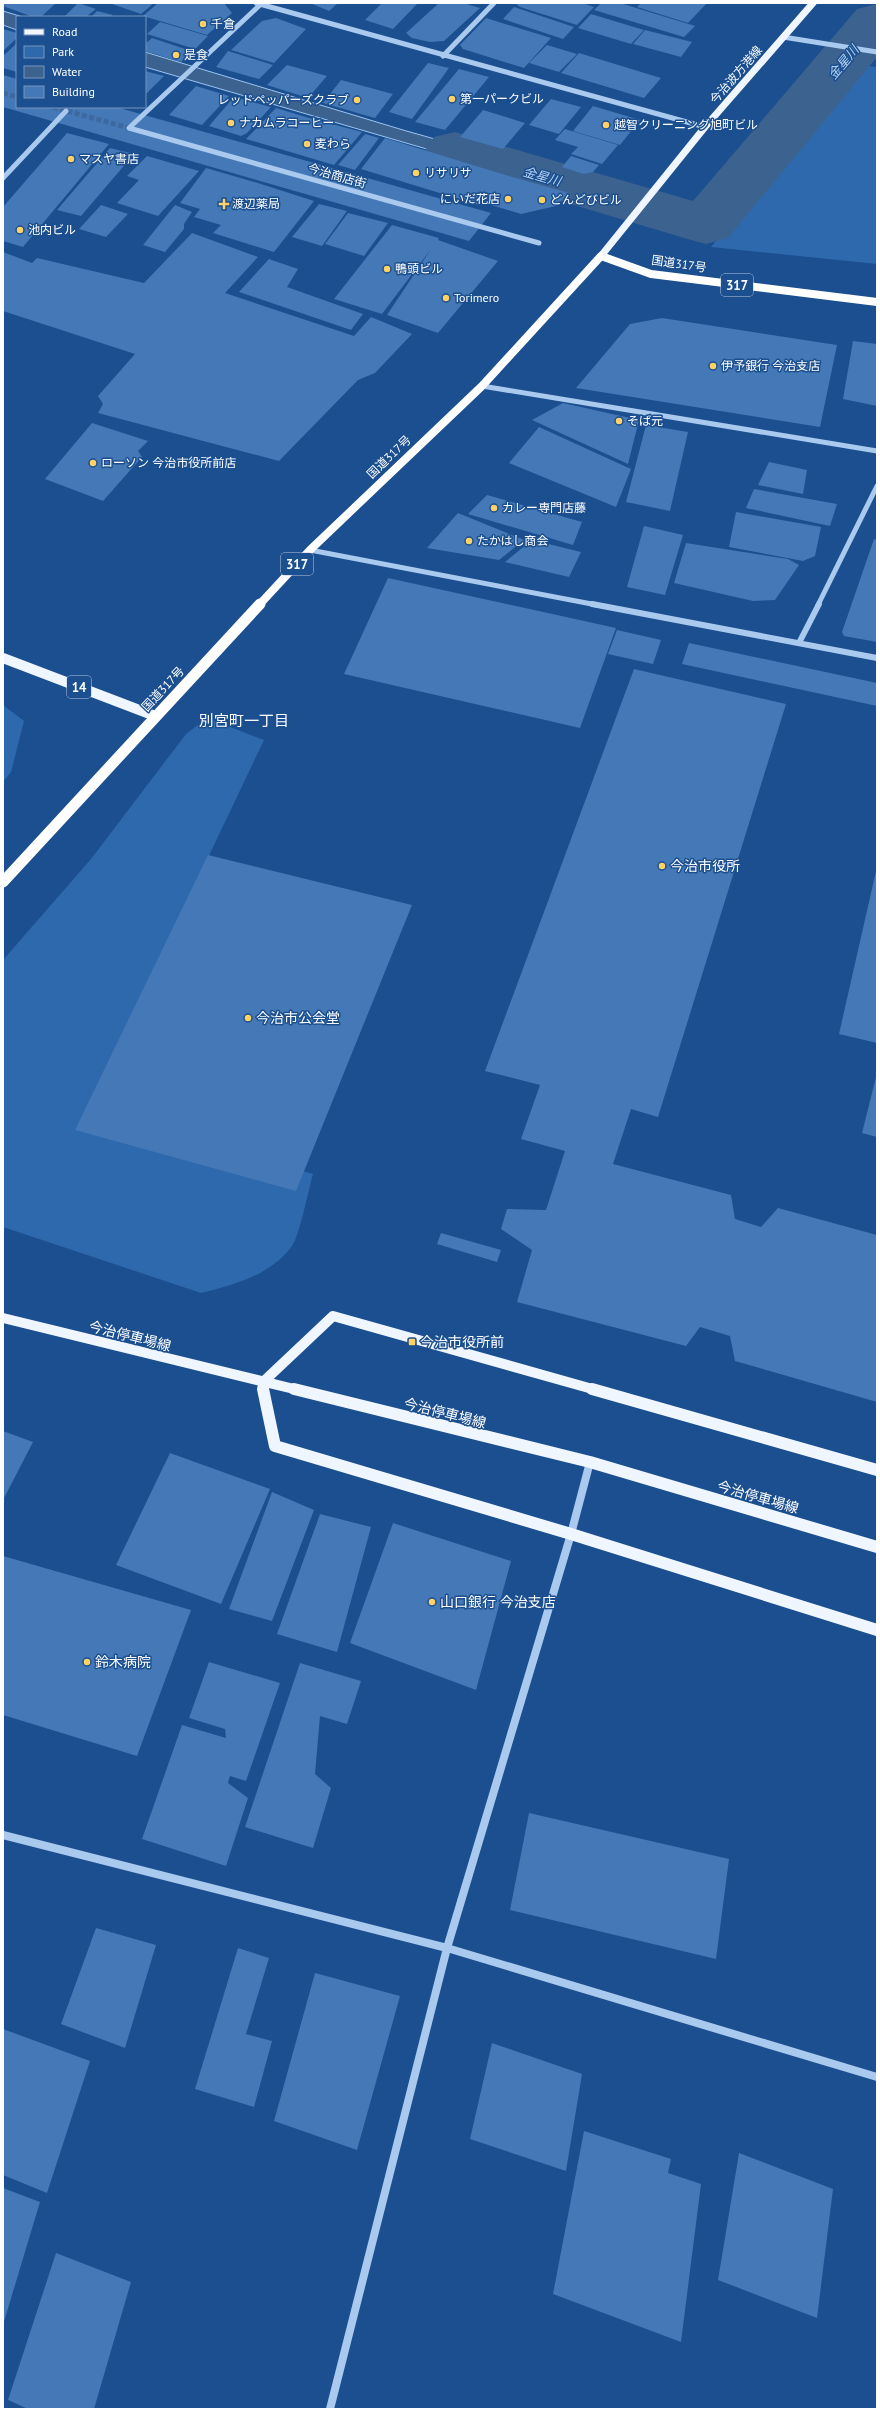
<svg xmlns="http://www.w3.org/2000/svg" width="880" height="2412" font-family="'PT Sans','Noto Sans JP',sans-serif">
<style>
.green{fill:#2e69ad}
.water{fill:#3c6290;stroke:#9cc4f0}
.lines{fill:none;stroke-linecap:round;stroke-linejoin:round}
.river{fill:#3c6290;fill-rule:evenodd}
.building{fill:#4478b7}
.minor-tunnel{stroke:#3d69a0;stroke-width:5;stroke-dasharray:5 2.5;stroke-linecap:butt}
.minor-far2{stroke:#a9c9ee;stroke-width:5}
.minor-far1{stroke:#a9c9ee;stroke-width:6}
.minor{stroke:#a9c9ee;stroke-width:8}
.major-far2{stroke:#f0f6ff;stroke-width:7}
.major-far1{stroke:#f0f6ff;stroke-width:10}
.major{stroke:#f0f6ff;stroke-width:12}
.highway-far1{stroke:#fff;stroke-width:8}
.highway{stroke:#fff;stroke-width:11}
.poi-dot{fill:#ffd166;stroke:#1b4f8f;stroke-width:1.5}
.labels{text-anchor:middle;stroke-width:3;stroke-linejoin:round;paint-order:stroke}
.far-poi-label{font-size:12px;fill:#fff;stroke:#1b4f8f;text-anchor:start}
.far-street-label{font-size:12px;fill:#fff;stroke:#1b4f8f}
.far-water-label{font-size:13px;font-style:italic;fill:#b5d3f5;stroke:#1b4f8f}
.shield{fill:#1b4f8f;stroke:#bbcadd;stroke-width:1}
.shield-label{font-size:13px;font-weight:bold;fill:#fff}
.poi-label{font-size:14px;fill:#fff;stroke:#1b4f8f;text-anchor:start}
.street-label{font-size:14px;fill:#fff;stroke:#1b4f8f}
.neighbourhood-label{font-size:15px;fill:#fff;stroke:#1b4f8f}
</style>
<rect width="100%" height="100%" fill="#1b4f8f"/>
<path class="green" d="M 856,64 L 877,67 L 877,264 L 711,247 Z
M 3,705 L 24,721 L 11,772 L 3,782 Z
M 207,718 L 264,740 L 89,1108 L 313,1174 C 309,1188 299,1237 292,1246 C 271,1275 234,1285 201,1293 L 3,1227 L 3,960 L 91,859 L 186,734 Z"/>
<path class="water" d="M 3,11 L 23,17 L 17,17 L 17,30 L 3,25 Z
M 145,52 L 403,130 L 580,180 L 571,191 L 145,67 Z"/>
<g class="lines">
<path class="river" d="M 877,4 L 877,57 L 728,238 L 706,244 L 684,238 L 434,163 L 425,150 L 434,137 L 455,132 L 693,201 L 857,9 Z"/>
</g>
<path class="building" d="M 6,3 L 56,3 L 41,17 L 33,17 L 3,6 Z
M 78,3 L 96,9 L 86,17 L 64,17 Z
M 109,3 L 154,3 L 141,14 Z
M 158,3 L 224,3 L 232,13 L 207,35 L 143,16 Z
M 310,3 L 338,3 L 329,11 Z
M 382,3 L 418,3 L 393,29 L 365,20 Z
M 439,3 L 463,3 L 480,8 L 444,41 L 430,42 L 412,38 L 406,33 Z
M 515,3 L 582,3 L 594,7 L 577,25 L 520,7 Z
M 601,3 L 620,3 L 695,26 L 684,37 L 594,10 Z
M 641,3 L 707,3 L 688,23 L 637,7 Z
M 514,7 L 574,27 L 563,39 L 503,19 Z
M 97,11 L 113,15 L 110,17 L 91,17 Z
M 591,14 L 644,30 L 631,44 L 578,28 Z
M 276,18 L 306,29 L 274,63 L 231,50 L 262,21 Z
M 486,18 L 551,38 L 524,68 L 463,49 L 460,45 Z
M 160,22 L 208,36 L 195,49 L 147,34 Z
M 3,29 L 17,33 L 17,38 L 3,51 Z
M 645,30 L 692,42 L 681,57 L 633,44 Z
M 152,38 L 191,51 L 181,62 L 145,51 L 145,44 Z
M 17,43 L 17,72 L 3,68 L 3,56 Z
M 547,45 L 577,54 L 559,72 L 529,63 Z
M 228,51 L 273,65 L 259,79 L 216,67 Z
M 579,53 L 661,78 L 644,98 L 561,73 Z
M 428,63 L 449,68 L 412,119 L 389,112 Z
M 287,65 L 327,76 L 308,98 L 267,85 Z
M 459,69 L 489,77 L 445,130 L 415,122 Z
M 145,71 L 164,76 L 145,95 Z
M 3,75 L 17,79 L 17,107 L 116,107 L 491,213 L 469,241 L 3,107 Z
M 341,80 L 393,94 L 375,118 L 323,103 Z
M 196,86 L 229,96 L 202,125 L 169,115 Z
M 234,97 L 271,107 L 247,133 L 241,136 L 209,126 Z
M 551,99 L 581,107 L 559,134 L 529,125 Z
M 593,106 L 640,120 L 620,145 L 573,131 Z
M 276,108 L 309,118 L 362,132 L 334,165 L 246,139 Z
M 483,110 L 525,123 L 503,149 L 460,137 Z
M 565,129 L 618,145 L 602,164 L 571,154 L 578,147 L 555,140 Z
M 67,133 L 109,144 L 23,247 L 3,241 L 3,207 Z
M 365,134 L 379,138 L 355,170 L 338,165 Z
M 385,138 L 502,174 L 569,193 L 556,206 L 521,214 L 481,202 L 479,205 L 361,169 Z
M 110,148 L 134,154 L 81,216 L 57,210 Z
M 147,156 L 199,171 L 158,216 L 117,203 L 139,180 L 127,176 Z
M 571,156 L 599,165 L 593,172 L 584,174 L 562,167 Z
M 206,168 L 258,183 L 314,201 L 274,252 L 213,233 L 221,225 L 194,217 L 200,209 L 180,203 Z
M 319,204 L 347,211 L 322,246 L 292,237 Z
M 101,205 L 128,214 L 106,237 L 79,229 Z
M 175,205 L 192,212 L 184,224 L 184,229 L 165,252 L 143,245 Z
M 348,213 L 388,223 L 364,256 L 325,244 Z
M 392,225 L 439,238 L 438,240 L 498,261 L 438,333 L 387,315 L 431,249 L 382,314 L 334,299 Z
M 192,233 L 258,257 L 225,293 L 354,336 L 371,317 L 412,334 L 375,373 L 358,380 L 279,461 L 98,413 L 103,404 L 98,396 L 135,354 L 3,311 L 3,252 L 32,263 L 37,258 L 144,283 Z
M 269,259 L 298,269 L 287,287 L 363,314 L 351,330 L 239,292 Z
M 662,318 L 837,345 L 820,427 L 576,388 L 630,324 Z
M 853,341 L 877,344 L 877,406 L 843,399 Z
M 563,403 L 639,420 L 628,464 L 532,420 Z
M 92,423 L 148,441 L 138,451 L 142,457 L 103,501 L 45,479 Z
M 646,425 L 688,432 L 670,511 L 626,502 Z
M 539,427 L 631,469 L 616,507 L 509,463 Z
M 769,462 L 807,470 L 803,494 L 758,485 Z
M 754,489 L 837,504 L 830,526 L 746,508 Z
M 487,495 L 582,522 L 573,545 L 468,514 Z
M 736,512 L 821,527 L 815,556 L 803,561 L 729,547 Z
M 458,513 L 524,540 L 499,560 L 427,548 Z
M 644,526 L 683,535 L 665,595 L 627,587 Z
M 874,539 L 877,540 L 877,642 L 844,636 L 842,632 Z
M 532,540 L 581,552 L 569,577 L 505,562 Z
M 686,543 L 788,559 L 799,565 L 775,600 L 753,601 L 674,583 Z
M 388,578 L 616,628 L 580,728 L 344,674 Z
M 617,630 L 661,640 L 653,664 L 608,654 Z
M 689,643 L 877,683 L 877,706 L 682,664 Z
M 634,669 L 786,704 L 658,1117 L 631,1109 L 613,1164 L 731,1195 L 735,1219 L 761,1227 L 778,1208 L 877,1235 L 877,1402 L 735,1361 L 730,1336 L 700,1327 L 686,1346 L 517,1302 L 532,1250 L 501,1229 L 507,1209 L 546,1210 L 565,1151 L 521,1139 L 540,1085 L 485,1071 Z
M 208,855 L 412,905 L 296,1191 L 75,1130 Z
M 876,871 L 877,871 L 877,1043 L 839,1034 Z
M 877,1073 L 877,1137 L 862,1133 Z
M 441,1233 L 501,1250 L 497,1262 L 437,1244 Z
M 3,1431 L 33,1442 L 3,1500 Z
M 170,1453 L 270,1489 L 221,1604 L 116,1565 Z
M 272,1492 L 314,1510 L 272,1621 L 229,1609 Z
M 320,1514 L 371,1527 L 337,1652 L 277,1634 Z
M 393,1523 L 511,1561 L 476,1690 L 350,1643 Z
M 3,1556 L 191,1610 L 137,1756 L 3,1715 Z
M 209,1662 L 280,1683 L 246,1781 L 230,1776 L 228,1783 L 248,1798 L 226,1866 L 142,1839 L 182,1725 L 226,1738 L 225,1729 L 189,1718 Z
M 300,1663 L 361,1681 L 347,1724 L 320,1716 L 315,1774 L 331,1788 L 313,1848 L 245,1827 Z
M 529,1813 L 729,1859 L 716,1959 L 510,1910 Z
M 96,1928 L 156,1945 L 125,2048 L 61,2024 Z
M 238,1948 L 269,1958 L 246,2034 L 272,2041 L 254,2107 L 195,2089 Z
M 315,1973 L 400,1996 L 357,2150 L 274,2121 Z
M 3,2029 L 90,2061 L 47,2193 L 3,2175 Z
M 492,2043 L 582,2074 L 566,2171 L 470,2139 Z
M 584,2131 L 671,2159 L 668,2173 L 701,2184 L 681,2342 L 553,2294 Z
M 739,2153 L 833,2189 L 817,2318 L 718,2280 Z
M 3,2188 L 40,2202 L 3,2325 Z
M 56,2253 L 131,2282 L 94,2409 L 28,2409 L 8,2400 Z"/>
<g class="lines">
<path class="minor-tunnel" d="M 3,93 L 17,97
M 53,107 L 129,128"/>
<path class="minor-far2" d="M 256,3 L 705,127
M 783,37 L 877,52
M 443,56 L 494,3
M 129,128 L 539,243
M 129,128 L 262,3
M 3,178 L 66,111
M 482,386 L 877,451
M 310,550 L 597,605
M 818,605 L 877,486"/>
<path class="minor-far1" d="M 592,604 L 877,658
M 799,643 L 819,604"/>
<path class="minor" d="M 3,1835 L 447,1948 L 877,2077
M 330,2409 L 447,1948 L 571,1534 L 590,1462"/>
<path class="major-far2" d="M 601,256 L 705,127 L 813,3"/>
<path class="major-far1" d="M 3,658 L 155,716
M 3,1318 L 298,1390
M 264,1390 L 262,1383 L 333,1316 L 596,1390"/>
<path class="major" d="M 263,1389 L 275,1446 L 571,1534 L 877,1630
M 294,1389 L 590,1462 L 877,1547
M 592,1389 L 877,1470"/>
<path class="highway-far1" d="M 259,605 L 310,550 L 482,386 L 601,256 L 651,274 L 877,302"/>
<path class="highway" d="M 3,882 L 260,604"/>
</g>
<g class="poi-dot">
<circle cx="203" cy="24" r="4"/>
<circle cx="176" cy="55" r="4"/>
<circle cx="452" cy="99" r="4"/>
<circle cx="357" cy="100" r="4"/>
<circle cx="231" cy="123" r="4"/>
<circle cx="606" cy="125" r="4"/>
<circle cx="307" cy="144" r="4"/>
<circle cx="71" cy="159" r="4"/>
<circle cx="416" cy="173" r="4"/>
<circle cx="508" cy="199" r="4"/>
<circle cx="542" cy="200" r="4"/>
<path d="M222 198h4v4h4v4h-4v4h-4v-4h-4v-4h4z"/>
<circle cx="20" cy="230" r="4"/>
<circle cx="387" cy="269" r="4"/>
<circle cx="446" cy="298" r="4"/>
<circle cx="713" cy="366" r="4"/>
<circle cx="619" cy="421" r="4"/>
<circle cx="93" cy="463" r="4"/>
<circle cx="494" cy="508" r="4"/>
<circle cx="469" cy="541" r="4"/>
<circle cx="662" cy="866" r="4"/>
<circle cx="248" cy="1018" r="4"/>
<rect x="408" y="1338" width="8" height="8" rx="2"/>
<circle cx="432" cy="1602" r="4"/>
<circle cx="87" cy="1662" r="4"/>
</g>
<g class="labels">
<g class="far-poi-label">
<text x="211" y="28">千倉</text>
<text x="184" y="59">是食</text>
<text x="460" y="103">第一パークビル</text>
<text x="349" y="104" text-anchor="end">レッドペッパーズクラブ</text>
<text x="239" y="127">ナカムラコーヒー</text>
<text x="614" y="129">越智クリーニング旭町ビル</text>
<text x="315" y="148">麦わら</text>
<text x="79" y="163">マスヤ書店</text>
<text x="424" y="177">リサリサ</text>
<text x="500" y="203" text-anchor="end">にいだ花店</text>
<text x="550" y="204">どんどびビル</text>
<text x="232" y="208">渡辺薬局</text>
<text x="28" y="234">池内ビル</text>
<text x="395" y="273">鴨頭ビル</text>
<text x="454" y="302">Torimero</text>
<text x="721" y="370">伊予銀行 今治支店</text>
<text x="627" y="425">そば元</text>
<text x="101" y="467">ローソン 今治市役所前店</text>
<text x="502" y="512">カレー専門店藤</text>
<text x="477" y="545">たかはし商会</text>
</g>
<g class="far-street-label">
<text transform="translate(736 75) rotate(-49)" y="4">今治波方港線</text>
<text transform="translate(337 176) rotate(16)" y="4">今治商店街</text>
<text transform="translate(679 264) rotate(8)" y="4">国道317号</text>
<text transform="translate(389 457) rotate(-44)" y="4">国道317号</text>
<text transform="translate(163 689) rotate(-47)" y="4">国道317号</text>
</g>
<g class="far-water-label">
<text transform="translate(843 62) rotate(-50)" y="5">金星川</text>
<text transform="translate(542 176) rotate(16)" y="5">金星川</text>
</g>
<g class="shield">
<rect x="721" y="274" width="32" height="22" rx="3"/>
<rect x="281" y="553" width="32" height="22" rx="3"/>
<rect x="67" y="676" width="24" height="22" rx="3"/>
</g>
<g class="shield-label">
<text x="737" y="290">317</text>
<text x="297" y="569">317</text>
<text x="79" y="692">14</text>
</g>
<g class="poi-label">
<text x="670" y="871">今治市役所</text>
<text x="256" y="1023">今治市公会堂</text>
<text x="420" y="1347">今治市役所前</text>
<text x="440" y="1607">山口銀行 今治支店</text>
<text x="95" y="1667">鈴木病院</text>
</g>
<g class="street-label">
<text transform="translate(130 1336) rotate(14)" y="5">今治停車場線</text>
<text transform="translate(445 1413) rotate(14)" y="5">今治停車場線</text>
<text transform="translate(758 1497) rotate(16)" y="5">今治停車場線</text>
</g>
<g class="neighbourhood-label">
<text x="244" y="726">別宮町一丁目</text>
</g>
</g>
<rect width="880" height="2412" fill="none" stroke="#ffffff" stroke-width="8"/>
<rect x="16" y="16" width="130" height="92" fill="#1b4f8f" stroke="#7695bc"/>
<rect x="24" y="29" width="20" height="6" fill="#f0f6ff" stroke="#7695bc"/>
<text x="52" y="36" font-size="12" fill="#ffffff">Road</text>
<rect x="24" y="46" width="20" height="12" fill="#2e69ad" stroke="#7695bc"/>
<text x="52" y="56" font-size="12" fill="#ffffff">Park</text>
<rect x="24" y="66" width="20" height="12" fill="#3c6290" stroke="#7695bc"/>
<text x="52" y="76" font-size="12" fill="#ffffff">Water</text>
<rect x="24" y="86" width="20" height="12" fill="#4478b7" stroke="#7695bc"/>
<text x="52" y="96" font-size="12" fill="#ffffff">Building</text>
</svg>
